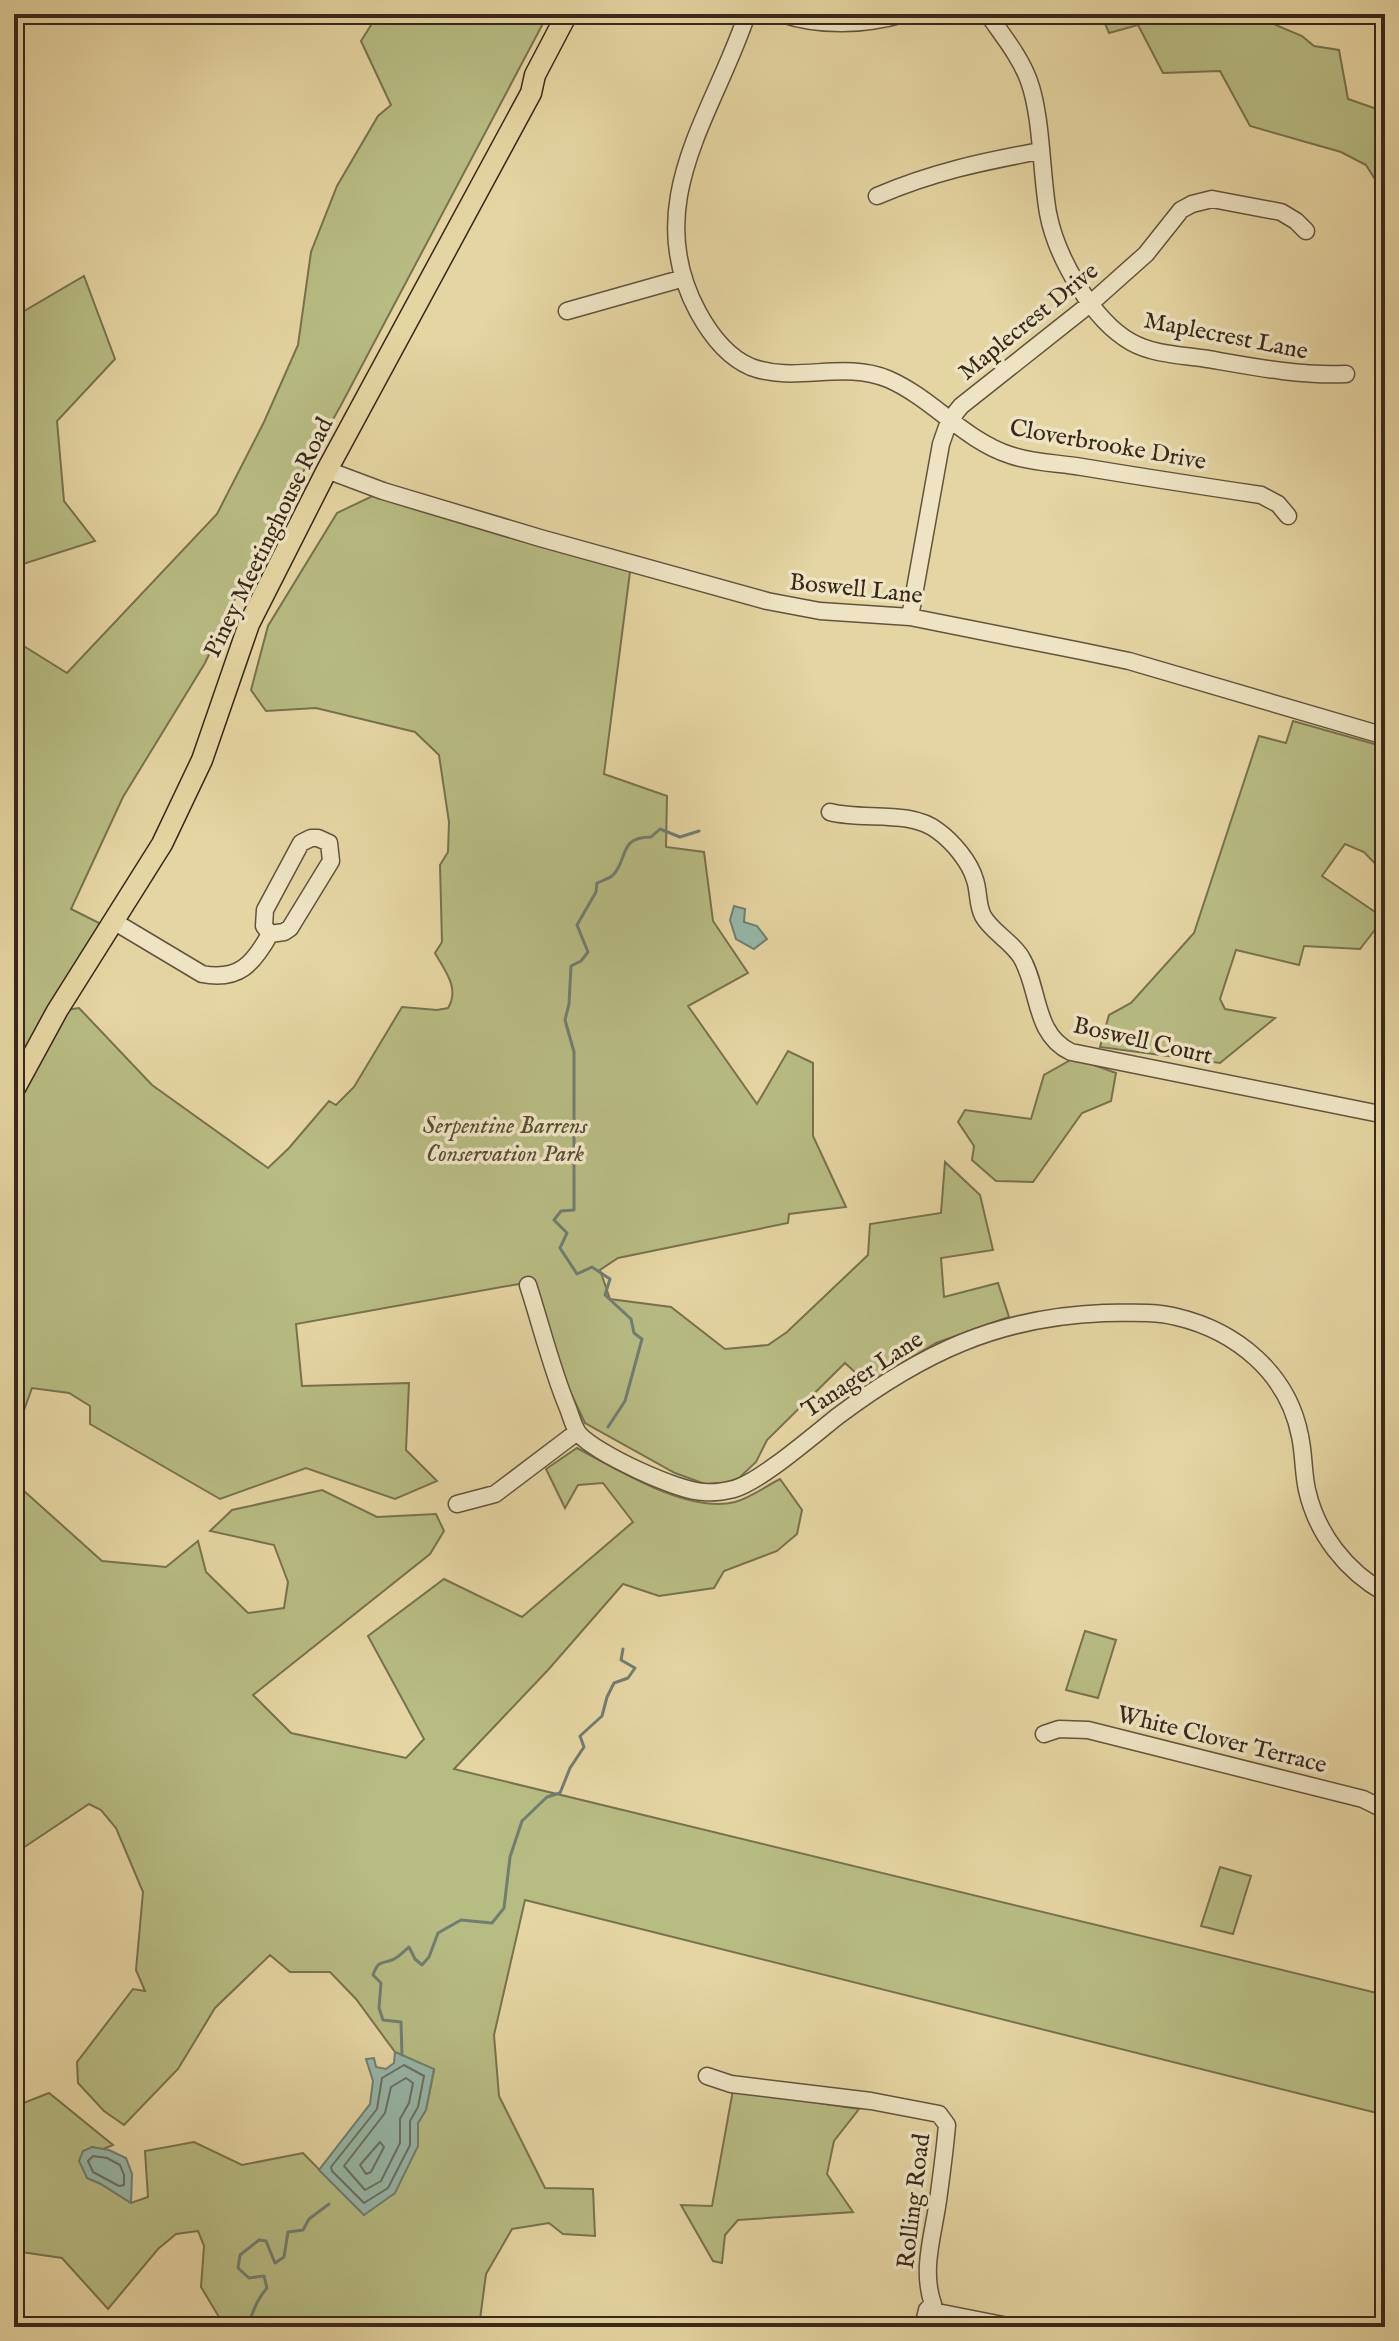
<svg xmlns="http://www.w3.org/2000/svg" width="1399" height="2341" font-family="'IM FELL English',serif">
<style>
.green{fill:#b7bc83;stroke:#78724e;stroke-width:2}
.water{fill:#96b8a9;stroke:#707e70;stroke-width:2}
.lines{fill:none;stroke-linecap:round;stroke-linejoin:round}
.shore{stroke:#677062;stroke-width:2}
.stream{stroke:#707e70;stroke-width:3}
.minor-casing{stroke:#63533c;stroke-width:19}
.major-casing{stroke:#38281a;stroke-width:23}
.minor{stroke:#eee4c3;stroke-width:16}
.major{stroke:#e5d5a2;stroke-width:20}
.labels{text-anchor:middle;stroke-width:7;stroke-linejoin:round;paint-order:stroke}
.street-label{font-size:24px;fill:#38281a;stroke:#eee4c3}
.park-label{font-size:24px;font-style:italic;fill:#584d34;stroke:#eee4c3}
</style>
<rect width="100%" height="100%" fill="#e5d5a2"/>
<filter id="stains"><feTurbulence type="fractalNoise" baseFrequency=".0025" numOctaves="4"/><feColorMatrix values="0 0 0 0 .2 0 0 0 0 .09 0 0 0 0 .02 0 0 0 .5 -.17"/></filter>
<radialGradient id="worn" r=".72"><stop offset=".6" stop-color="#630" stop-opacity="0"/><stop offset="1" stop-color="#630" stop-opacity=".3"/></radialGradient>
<path class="green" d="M 378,14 L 548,14 L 340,407 L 256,554 L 205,663 L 123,797 L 71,909 L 111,929 L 59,1011 L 79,1008 L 152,1085 L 268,1168 L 289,1148 L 329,1101 L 336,1105 L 354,1087 L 402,1007 L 437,1010 L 448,1008 C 460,988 445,971 435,953 L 442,942 L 440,865 L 448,852 L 449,822 L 439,755 L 415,732 L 316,708 L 266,711 L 251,690 L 268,626 L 337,513 L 383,491 L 631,564 L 604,774 L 667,796 L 666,847 L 704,852 L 713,921 L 748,973 L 688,1006 L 757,1104 L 788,1051 L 813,1063 L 813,1136 L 846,1207 L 789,1214 L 788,1223 L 618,1258 L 600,1270 L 610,1299 L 671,1307 L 725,1349 L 768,1345 L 787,1332 L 868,1255 L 870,1224 L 941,1213 L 945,1162 L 980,1195 L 993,1250 L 941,1258 L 944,1297 L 998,1283 L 1009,1317 L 936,1343 L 868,1384 L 845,1363 L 767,1440 L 756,1462 L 739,1478 L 725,1483 L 705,1484 L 675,1473 L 585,1423 L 565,1381 L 530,1282 L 296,1324 L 302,1386 L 409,1383 L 406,1450 L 437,1481 L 395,1499 L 306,1468 L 220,1499 L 90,1424 L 90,1406 L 69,1393 L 32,1388 L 14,1438 L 14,640 L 67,673 L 217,514 L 264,422 L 298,345 L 311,252 L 337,186 L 378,116 L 391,105 L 361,41 Z
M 1101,14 L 1250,14 L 1302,36 L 1314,46 L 1339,50 L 1348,99 L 1377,109 L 1385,158 L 1385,195 L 1366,165 L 1341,152 L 1250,126 L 1220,71 L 1163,73 L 1138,25 L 1109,33 Z
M 84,276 L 115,359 L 57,421 L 64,501 L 95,541 L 14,567 L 14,317 Z
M 1293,721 L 1385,747 L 1385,874 L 1364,852 L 1345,844 L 1322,876 L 1384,918 L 1360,949 L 1304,946 L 1299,965 L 1236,950 L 1220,999 L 1225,1009 L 1275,1018 L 1220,1063 L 1100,1047 L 1109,1015 L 1131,1003 L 1194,933 L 1259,736 L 1286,743 Z
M 1074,1058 L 1116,1073 L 1111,1101 L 1082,1113 L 1033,1182 L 996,1181 L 972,1160 L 974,1146 L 958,1122 L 965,1110 L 1031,1119 L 1044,1075 Z
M 577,1448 C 618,1470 689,1514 735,1502 C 750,1498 766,1486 780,1479 L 802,1510 L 797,1534 L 777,1551 L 724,1571 L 714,1588 L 659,1596 L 623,1584 L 548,1670 L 454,1769 L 1385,1995 L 1385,2115 L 525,1900 L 494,2035 L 499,2096 L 545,2188 L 593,2189 L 595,2236 L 563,2234 L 549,2223 L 512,2229 L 486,2274 L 479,2327 L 225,2327 L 201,2287 L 204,2246 L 198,2231 L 176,2234 L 158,2249 L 108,2309 L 62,2258 L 14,2251 L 14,2153 L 16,2155 L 24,2137 L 14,2130 L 21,2104 L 49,2093 L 113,2145 L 101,2150 L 92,2147 L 87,2178 L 101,2184 L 131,2203 L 148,2197 L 145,2151 L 194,2142 L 242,2165 L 303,2153 L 364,2215 L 418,2142 L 418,2123 L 426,2110 L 434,2070 L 395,2052 L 356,1999 L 330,1972 L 290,1972 L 270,1955 L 215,2008 L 178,2069 L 124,2125 L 104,2111 L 78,2083 L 77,2062 L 133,1989 L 145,1991 L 136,1970 L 143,1892 L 116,1828 L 101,1810 L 89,1804 L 14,1854 L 14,1482 L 102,1561 L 166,1567 L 198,1541 L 206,1572 L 248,1613 L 284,1608 L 288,1582 L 274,1545 L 210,1531 L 232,1510 L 322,1490 L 377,1517 L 436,1514 L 444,1531 L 430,1554 L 253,1695 L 291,1733 L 406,1758 L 424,1739 L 368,1636 L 444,1579 L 522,1617 L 633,1522 L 603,1483 L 578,1485 L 565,1508 L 546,1469 Z
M 1085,1631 L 1116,1640 L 1098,1698 L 1066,1690 Z
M 1220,1867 L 1251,1876 L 1233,1934 L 1201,1926 Z
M 733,2090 L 859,2109 L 834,2141 L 827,2174 L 853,2212 L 738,2220 L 725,2235 L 722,2263 L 713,2261 L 681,2205 L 712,2206 Z"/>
<path class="water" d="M 734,906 L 745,909 L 744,922 L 757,926 L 767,939 L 754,949 L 736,939 L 730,920 Z
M 395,2052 L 434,2069 L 426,2110 L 418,2123 L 418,2146 L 395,2193 L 364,2215 L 319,2170 L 370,2104 L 373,2081 L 366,2059 L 374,2058 L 376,2067 L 386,2069 L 394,2063 Z
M 92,2147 L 109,2150 L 126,2158 L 132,2174 L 131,2203 L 101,2184 L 87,2178 L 79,2161 L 83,2151 Z"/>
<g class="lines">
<path class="shore" d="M 404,2065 L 424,2076 L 418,2107 L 410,2121 L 410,2145 L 388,2188 L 364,2203 L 332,2171 L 331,2167 L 377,2109 L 382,2078 Z
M 406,2078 L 413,2083 L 409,2103 L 400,2119 L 400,2143 L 381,2181 L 365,2190 L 344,2166 L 385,2113 L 391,2087 Z
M 380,2142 L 384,2147 L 371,2172 L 366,2174 L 360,2165 Z
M 93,2156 L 107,2158 L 120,2165 L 124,2175 L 124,2185 L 119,2186 L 93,2172 L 88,2161 Z"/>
<path class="stream" d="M 608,1427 L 625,1401 L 642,1339 L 634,1333 L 631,1319 L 605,1295 L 610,1279 L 592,1267 L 577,1274 L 560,1248 L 567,1233 L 554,1220 L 561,1211 L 574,1210 L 574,1052 L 565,1020 L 569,1004 L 571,966 L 581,961 L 588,952 L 577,925 L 596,892 L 597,883 C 603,880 610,879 614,874 C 628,858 619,837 651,837 L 660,829 L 680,837 L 699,831
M 402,2055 L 401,2022 L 383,2020 L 379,2008 L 381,1983 L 373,1975 C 378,1961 380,1964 392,1960 C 398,1958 404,1951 409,1947 L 415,1959 L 422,1965 L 429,1957 L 438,1933 L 461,1920 L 492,1923 L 504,1908 L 510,1857 L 522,1821 L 547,1797 L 560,1793 L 570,1768 L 584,1747 L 580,1736 L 602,1716 L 607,1697 L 614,1683 L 628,1678 L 635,1668 L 621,1660 L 623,1649
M 247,2327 C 253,2313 256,2300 267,2288 L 264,2276 L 249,2278 L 238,2268 L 240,2255 L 259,2240 L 266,2241 L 275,2263 L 284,2257 L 288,2232 L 303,2230 L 309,2219 L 329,2204"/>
<defs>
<path id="minor" d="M 747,14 C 714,114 639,203 698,312 C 710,334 727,357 751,367 C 796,384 843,360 888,379 C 932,398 964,440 1010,455 C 1032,463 1059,463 1082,467 C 1142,477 1201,486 1261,495 L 1278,504 L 1288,516
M 782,14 C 820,27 865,25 903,14
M 988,14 C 1002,35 1020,56 1029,81 C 1042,117 1041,173 1048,213 C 1056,256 1092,320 1131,342 C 1154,355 1183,355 1208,359 C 1254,367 1300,376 1346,374
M 877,196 C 933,172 981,162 1040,151
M 567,311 L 684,278
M 327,470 L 383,491 L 540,538 L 767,601 L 820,611 L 910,617 L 1081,651 L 1129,661 L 1385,736
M 910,617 L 941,444 L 949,421 L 961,406 L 1091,303 L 1146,254 L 1181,210 L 1192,204 L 1212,199 L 1281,212 L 1296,221 L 1306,231
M 830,812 C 863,821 909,809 938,831 C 953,842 970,862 975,880 C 979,891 977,905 983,916 C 992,932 1011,941 1021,957 C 1040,988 1033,1034 1071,1052 L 1385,1115
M 311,838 L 318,838 L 329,843 L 331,861 L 290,928 L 284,932 L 270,934 L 264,926 L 265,910 L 301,843 Z
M 115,922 L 202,974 C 239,981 253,964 270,934
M 528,1285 C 541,1325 551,1367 567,1406 C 571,1415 573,1427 579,1434 C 597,1454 677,1491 704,1492 C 713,1493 726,1491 734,1489 C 760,1482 815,1434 838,1416 C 922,1353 998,1317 1104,1313 C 1128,1313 1154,1311 1177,1317 C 1236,1331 1288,1373 1300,1436 C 1304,1454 1303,1472 1307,1490 C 1317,1534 1346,1571 1385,1593
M 457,1504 L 495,1494 L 577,1432
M 1044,1734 L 1059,1729 L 1088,1730 L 1363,1799 L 1385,1810
M 707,2076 L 731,2084 L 871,2101 L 939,2114 L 947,2125 C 945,2148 942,2171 939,2193 C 935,2230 920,2268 933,2304 L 927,2310 L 923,2327
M 927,2310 L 1013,2327"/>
<path id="major" d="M 14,1090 L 57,1011 L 162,844 L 202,760 L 249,624 L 327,470 L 531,93 L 535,75 L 567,14"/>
</defs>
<use href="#minor" class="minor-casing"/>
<use href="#major" class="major-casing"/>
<use href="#minor" class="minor"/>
<use href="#major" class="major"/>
</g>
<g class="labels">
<g class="street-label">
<text transform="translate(1028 321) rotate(-39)" y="8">Maplecrest Drive</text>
<text transform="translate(1226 335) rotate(11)" y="8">Maplecrest Lane</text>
<text transform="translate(1108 444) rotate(10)" y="8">Cloverbrooke Drive</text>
<text transform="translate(268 537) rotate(-64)" y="8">Piney Meetinghouse Road</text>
<text transform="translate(856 588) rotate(6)" y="8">Boswell Lane</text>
<text transform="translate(1143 1040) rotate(13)" y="8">Boswell Court</text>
<text transform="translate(862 1374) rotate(-33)" y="8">Tanager Lane</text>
<text transform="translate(1222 1739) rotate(14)" y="8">White Clover Terrace</text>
<text transform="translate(913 2201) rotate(-83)" y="8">Rolling Road</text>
</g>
<g class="park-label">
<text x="505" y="1133">Serpentine Barrens<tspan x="505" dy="28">Conservation Park</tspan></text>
</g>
</g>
<rect width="1399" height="2341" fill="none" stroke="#e5d5a2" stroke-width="48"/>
<rect x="16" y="16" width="1367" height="2309" fill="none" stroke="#38281a" stroke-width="4"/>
<rect x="24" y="24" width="1351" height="2293" fill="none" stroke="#38281a" stroke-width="2"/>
<rect width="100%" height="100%" filter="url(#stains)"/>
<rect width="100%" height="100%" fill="url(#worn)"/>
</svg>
